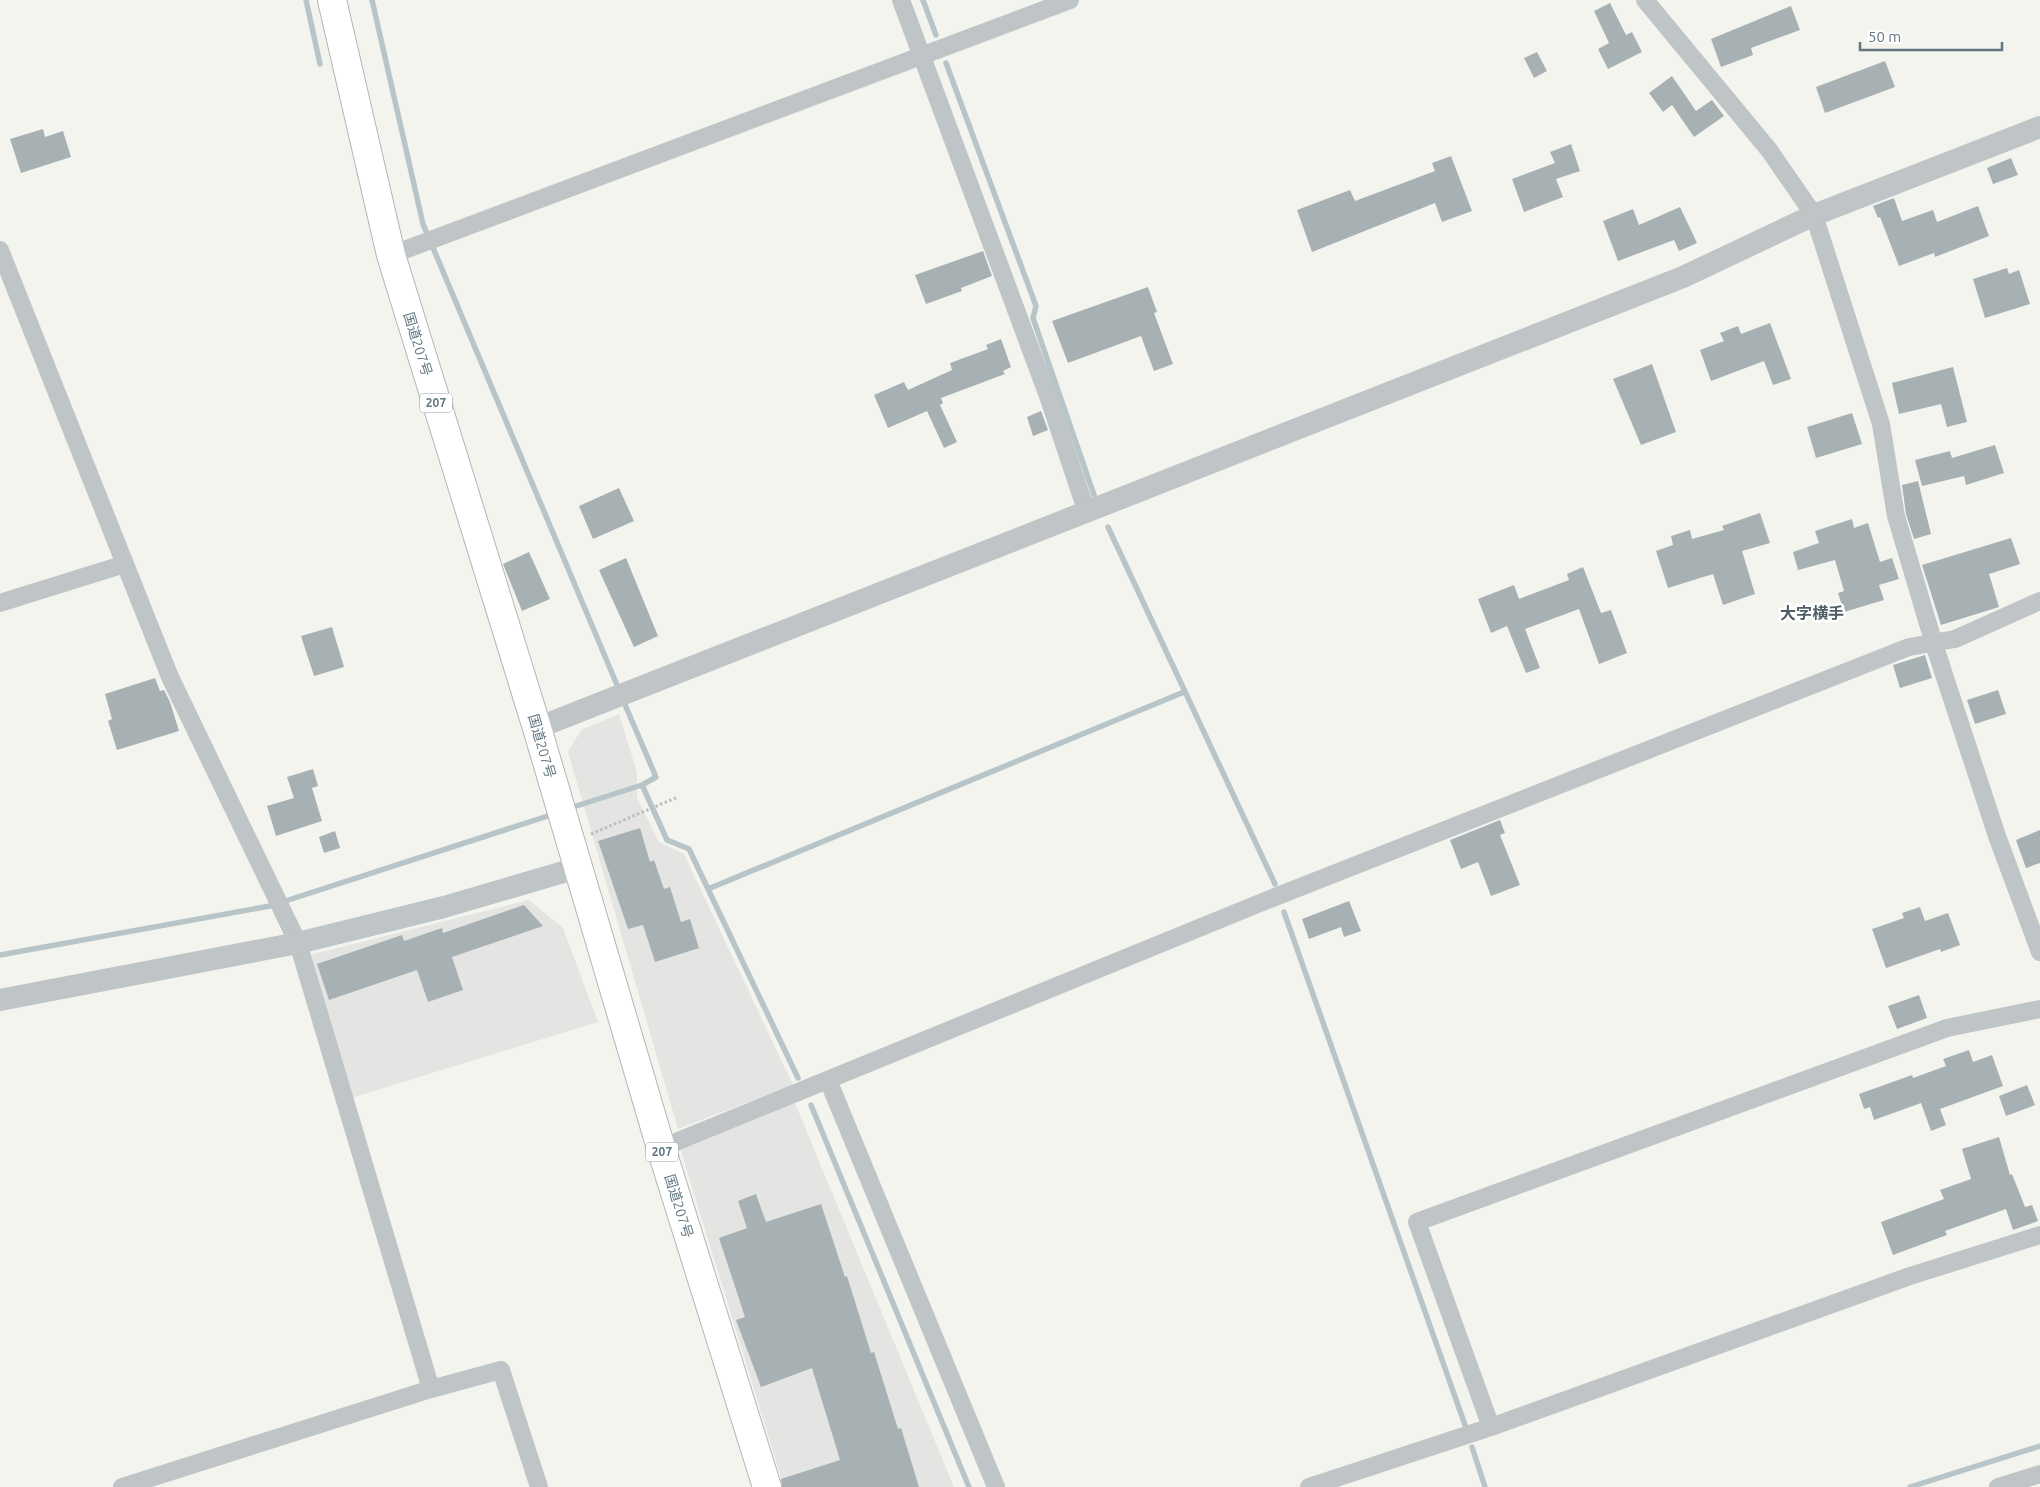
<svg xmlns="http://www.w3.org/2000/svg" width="2040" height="1487" font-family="Ubuntu,'Noto Sans JP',sans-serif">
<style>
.built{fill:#e4e5e3}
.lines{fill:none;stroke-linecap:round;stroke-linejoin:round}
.stream{stroke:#b8c5c8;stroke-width:5.5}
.building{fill:#a7b1b4}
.trunk-casing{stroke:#b2b6b8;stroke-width:30}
.path{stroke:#bbbdbf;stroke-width:3;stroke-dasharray:2.5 2.5;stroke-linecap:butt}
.minor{stroke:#bfc4c6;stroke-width:18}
.tertiary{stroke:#bfc4c6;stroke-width:22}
.trunk{stroke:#fff;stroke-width:28}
.labels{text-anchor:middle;stroke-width:5;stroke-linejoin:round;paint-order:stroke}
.shield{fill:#fff;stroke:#919fa7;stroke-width:1}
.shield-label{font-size:12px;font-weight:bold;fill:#627681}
.street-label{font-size:14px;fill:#627681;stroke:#fff}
.quarter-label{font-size:16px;font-weight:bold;fill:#505e66;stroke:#fff}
</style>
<rect width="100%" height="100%" fill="#f4f4ef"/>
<path class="built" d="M 619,714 L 637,772 L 637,798 L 659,842 L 684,854 L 793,1085 L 678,1129 L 568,752 L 581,730 Z
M 529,900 L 563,928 L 598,1022 L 348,1099 L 305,956 Z
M 795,1103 L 954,1487 L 784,1487 L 680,1148 Z"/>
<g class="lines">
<path class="stream" d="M 306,0 L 320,64
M 372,0 L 423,224 L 620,692
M 923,0 L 936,35
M 946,63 L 1036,306 L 1033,318 L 1094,495
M 1108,527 L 1275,884
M 642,785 L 667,840 L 689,849 L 798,1078
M 567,809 L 642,785 L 656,777 L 623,700
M 708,889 L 1184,692
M 1284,912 L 1465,1425
M 0,955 L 270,906 L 554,814
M 811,1105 L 969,1487
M 1472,1447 L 1485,1487
M 1910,1487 L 2040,1446"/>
</g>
<path class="building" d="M 1610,3 L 1626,35 L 1632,32 L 1642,52 L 1608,69 L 1598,49 L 1609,43 L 1594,11 Z
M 1791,6 L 1800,30 L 1751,48 L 1753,55 L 1721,67 L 1711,39 Z
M 1537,52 L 1547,71 L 1534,78 L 1524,58 Z
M 1885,61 L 1895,87 L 1825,113 L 1816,87 Z
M 1672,76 L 1696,111 L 1712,100 L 1724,116 L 1694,137 L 1672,105 L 1663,112 L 1649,93 Z
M 43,129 L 45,137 L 63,131 L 71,157 L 21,173 L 10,139 Z
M 1571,144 L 1580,171 L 1556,179 L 1563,197 L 1524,212 L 1512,179 L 1555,163 L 1550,152 Z
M 1451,156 L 1472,211 L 1442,222 L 1435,203 L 1312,252 L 1297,210 L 1350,190 L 1355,201 L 1435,171 L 1432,163 Z
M 2011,158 L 2018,175 L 1993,184 L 1987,168 Z
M 1894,198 L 1902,221 L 1933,210 L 1937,222 L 1978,206 L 1989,236 L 1935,257 L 1934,253 L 1899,266 L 1880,217 L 1878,218 L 1873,206 Z
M 1680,207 L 1697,243 L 1679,251 L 1674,240 L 1618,261 L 1603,221 L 1633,209 L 1639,225 Z
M 983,251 L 992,276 L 961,288 L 962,291 L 926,304 L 915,275 Z
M 2007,268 L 2009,274 L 2019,270 L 2030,304 L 1985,318 L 1973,279 Z
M 1148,287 L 1157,312 L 1154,313 L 1173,364 L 1154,371 L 1141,336 L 1068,363 L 1052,321 Z
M 1770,323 L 1791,379 L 1773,385 L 1764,361 L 1711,381 L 1700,350 L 1724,341 L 1720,333 L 1738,326 L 1741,334 Z
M 1001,339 L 1011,367 L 1003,371 L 1005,374 L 941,398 L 943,403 L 940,405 L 957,442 L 944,448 L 927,411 L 888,428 L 874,395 L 904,382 L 908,390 L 952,370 L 950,363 L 988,349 L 986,345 Z
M 1652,364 L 1676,432 L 1641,445 L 1613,379 Z
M 1953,367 L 1967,422 L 1947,427 L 1941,404 L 1899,414 L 1892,383 Z
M 1041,411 L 1048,430 L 1033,436 L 1027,417 Z
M 1852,413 L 1862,444 L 1816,458 L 1807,427 Z
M 1995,445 L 2004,473 L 1966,485 L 1964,476 L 1922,486 L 1915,460 L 1950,451 L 1952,458 Z
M 1918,481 L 1931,534 L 1914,539 L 1906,514 L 1902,485 Z
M 619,488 L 634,521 L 593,539 L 579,506 Z
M 1760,513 L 1770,543 L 1742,551 L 1755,594 L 1723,605 L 1713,574 L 1668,588 L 1656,551 L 1673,545 L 1671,536 L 1690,530 L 1692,539 L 1724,530 L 1722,526 Z
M 1852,519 L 1854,528 L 1868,523 L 1880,562 L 1892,558 L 1899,579 L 1879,585 L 1884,600 L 1844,612 L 1838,593 L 1844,591 L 1835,560 L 1798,570 L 1793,552 L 1819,543 L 1815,531 Z
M 2011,538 L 2020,564 L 1989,574 L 1999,607 L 1941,625 L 1922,565 Z
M 529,552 L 550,599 L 522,611 L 503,564 Z
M 626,558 L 658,636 L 634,647 L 599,570 Z
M 1583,567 L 1601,613 L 1611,610 L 1627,653 L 1599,664 L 1579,609 L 1525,629 L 1540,668 L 1526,673 L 1507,626 L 1491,633 L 1478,599 L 1514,585 L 1519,599 L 1569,580 L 1567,574 Z
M 332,627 L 344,667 L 314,676 L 301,636 Z
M 1925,655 L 1932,678 L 1900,688 L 1893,665 Z
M 155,678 L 160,691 L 164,690 L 170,702 L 179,731 L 117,750 L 108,721 L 112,719 L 105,694 Z
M 1998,690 L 2006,714 L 1975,724 L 1967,700 Z
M 313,769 L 318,786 L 312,788 L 322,821 L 276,836 L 267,806 L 294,798 L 287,777 Z
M 1500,820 L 1505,833 L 1500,835 L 1520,885 L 1491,896 L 1478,862 L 1461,869 L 1450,840 Z
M 640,828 L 650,862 L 654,860 L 664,889 L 670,887 L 681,922 L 690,919 L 699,948 L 655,962 L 643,925 L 628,929 L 598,841 Z
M 2040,830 L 2040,863 L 2026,868 L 2016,840 Z
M 335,831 L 340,848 L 324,853 L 319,837 Z
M 1349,901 L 1361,931 L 1344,937 L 1341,927 L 1309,939 L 1302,919 Z
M 524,905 L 543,926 L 452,957 L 463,990 L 428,1002 L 417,970 L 329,1000 L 317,964 L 402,935 L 404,941 L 442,928 L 443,933 Z
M 1920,907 L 1925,921 L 1948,913 L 1960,945 L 1941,952 L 1940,949 L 1886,968 L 1872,929 L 1904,918 L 1902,913 Z
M 1919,995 L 1927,1018 L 1897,1029 L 1888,1006 Z
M 1969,1050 L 1973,1062 L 1992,1055 L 2003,1086 L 1940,1109 L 1946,1125 L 1931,1131 L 1921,1103 L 1874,1120 L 1870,1107 L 1864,1109 L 1859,1094 L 1912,1075 L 1913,1078 L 1946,1066 L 1943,1059 Z
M 2027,1085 L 2035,1105 L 2006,1116 L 1999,1096 Z
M 1999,1137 L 2010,1175 L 2012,1174 L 2025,1207 L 2032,1205 L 2038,1221 L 2013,1230 L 2006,1209 L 1945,1231 L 1947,1235 L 1893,1255 L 1881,1222 L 1944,1199 L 1940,1190 L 1971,1179 L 1962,1149 Z
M 756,1194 L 766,1222 L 821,1204 L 845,1277 L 847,1276 L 871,1353 L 874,1352 L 898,1429 L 901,1428 L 919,1487 L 782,1487 L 781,1479 L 840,1460 L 812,1368 L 761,1387 L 736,1320 L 745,1317 L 719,1238 L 747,1228 L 738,1201 Z"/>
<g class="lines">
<defs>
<path id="trunk" d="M 332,0 L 391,255 L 537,728 L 661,1148 L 767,1487"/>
</defs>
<use href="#trunk" class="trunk-casing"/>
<path class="path" d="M 591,834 L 678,797"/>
<path class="minor" d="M 901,0 L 1048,396 L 1087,513
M 1645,0 L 1769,150 L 1814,215 L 1881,424 L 1896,516 L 1934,644 L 1997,836 L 2040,952
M 0,250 L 170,677 L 298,943 L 431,1389
M 391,255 L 1070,0
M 0,603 L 125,564
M 828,1080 L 996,1487
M 661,1148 L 1265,901 L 1909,647 L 1955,639 L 2040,601
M 1491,1427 L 1417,1222 L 1947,1028 L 2040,1009
M 122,1487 L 431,1389 L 501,1370 L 539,1487
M 1309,1487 L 1491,1427 L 1910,1276 L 2040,1235
M 1998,1487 L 2040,1474"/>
<path class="tertiary" d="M 537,728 L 1683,277 L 1814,215 L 2040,127
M 0,1000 L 298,943 L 444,907 L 577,868"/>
<use href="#trunk" class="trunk"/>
</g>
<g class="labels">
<g class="shield">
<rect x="420" y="393.5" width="32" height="19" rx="4"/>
<rect x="646" y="1142.5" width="32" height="19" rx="4"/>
</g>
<g class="shield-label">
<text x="436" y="407">207</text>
<text x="662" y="1156">207</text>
</g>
<g class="street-label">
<text transform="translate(418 344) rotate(73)" y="5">国道207号</text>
<text transform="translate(542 746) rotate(74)" y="5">国道207号</text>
<text transform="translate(679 1206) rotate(73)" y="5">国道207号</text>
</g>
<g class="quarter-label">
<text x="1812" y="619">大字横手</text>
</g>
</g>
<path d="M1860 42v8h142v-8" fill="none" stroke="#627681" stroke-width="2.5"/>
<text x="1868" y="42" font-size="15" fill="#627681" stroke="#ffffff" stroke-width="4" paint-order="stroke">50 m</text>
</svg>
